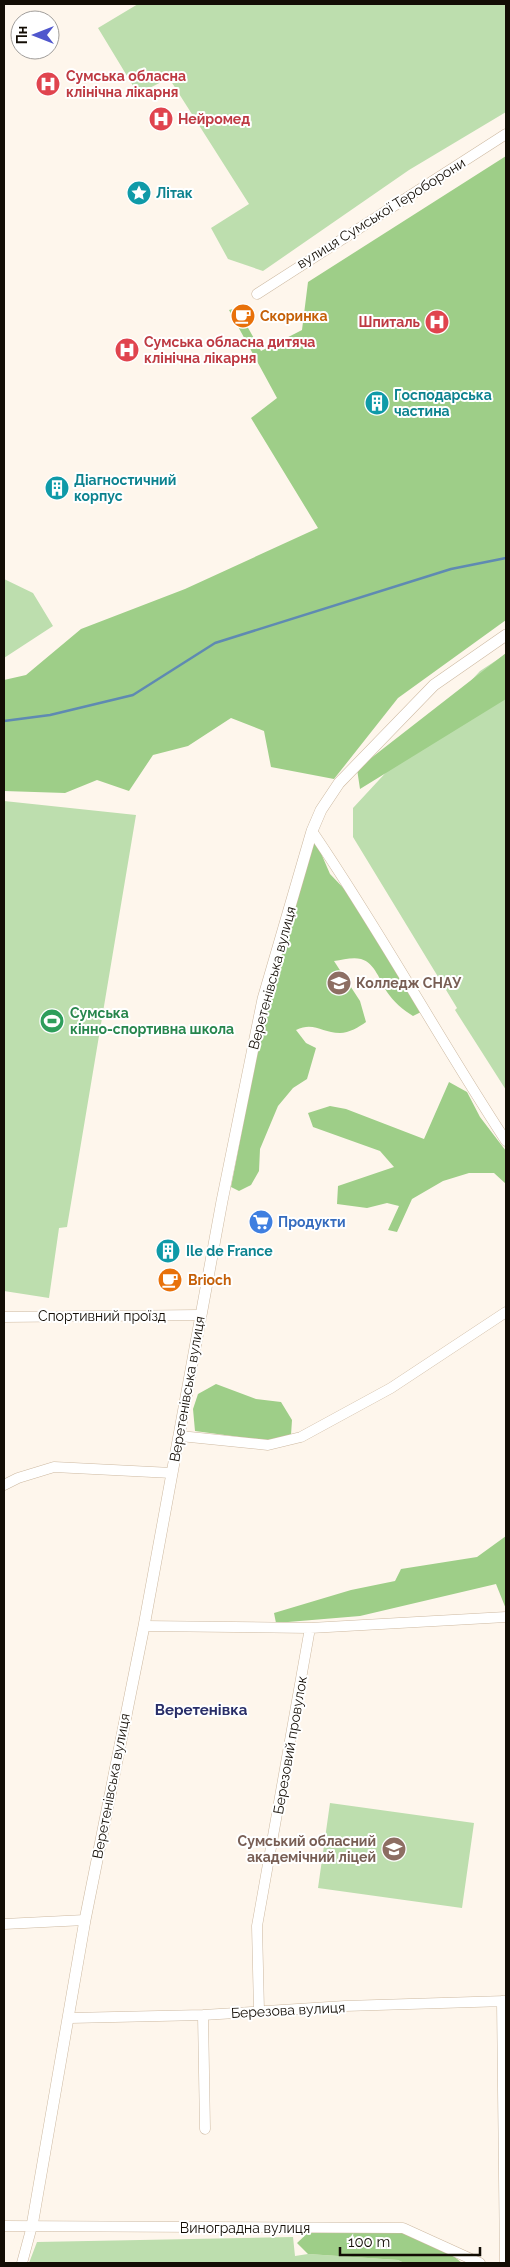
<svg xmlns="http://www.w3.org/2000/svg" width="510" height="2267" font-family="Raleway,sans-serif">
<style>
.green{fill:#bddeae}
.forest{fill:#9ece88}
.lines{fill:none;stroke-linecap:round;stroke-linejoin:round}
.stream{stroke:#5f8ab2;stroke-width:2.5}
.minor-casing{stroke:#cdb9a1;stroke-width:11}
.tertiary-casing{stroke:#cdb9a1;stroke-width:12}
.minor{stroke:#fff;stroke-width:10}
.tertiary{stroke:#fff;stroke-width:11}
.labels{text-anchor:middle;stroke-width:4;stroke-linejoin:round;paint-order:stroke}
.health-label{font-size:14px;font-weight:bold;fill:#be3a42;stroke:#fff;text-anchor:start}
.culture-label{font-size:14px;font-weight:bold;fill:#0d838f;stroke:#fff;text-anchor:start}
.street-label{font-size:14px;fill:#130d05;stroke:#fff}
.food-label{font-size:14px;font-weight:bold;fill:#c56008;stroke:#fff;text-anchor:start}
.education-label{font-size:14px;font-weight:bold;fill:#785e54;stroke:#fff;text-anchor:start}
.leisure-label{font-size:14px;font-weight:bold;fill:#27864d;stroke:#fff;text-anchor:start}
.shop-label{font-size:14px;font-weight:bold;fill:#366cbe;stroke:#fff;text-anchor:start}
.neighbourhood-label{font-size:15px;font-weight:bold;fill:#292e68;stroke:#fff}
</style>
<rect width="100%" height="100%" fill="#fef6ec"/>
<path class="green" d="M 138,4 L 506,4 L 506,112 L 409,170 L 263,271 L 228,259 L 211,228 L 249,204 L 169,78 L 138,94 L 98,28 Z
M 4,579 L 33,593 L 53,626 L 4,658 Z
M 506,654 L 506,1090 L 455,1010 L 457,1008 L 353,837 L 353,808 L 480,671 Z
M 4,801 L 136,815 L 67,1227 L 59,1228 L 49,1298 L 4,1291 Z
M 330,1803 L 474,1823 L 462,1908 L 318,1888 Z
M 293,2237 L 295,2256 L 308,2254 L 398,2260 L 404,2263 L 29,2263 L 37,2242 Z"/>
<path class="forest" d="M 506,156 L 506,620 L 398,698 L 334,779 L 271,767 L 264,731 L 231,718 L 188,746 L 153,755 L 129,791 L 97,780 L 65,793 L 4,791 L 4,680 L 26,675 L 81,629 L 185,589 L 318,528 L 251,418 L 277,398 L 229,310 L 237,308 L 261,351 L 302,330 L 308,282 Z
M 506,653 L 506,699 L 360,789 L 357,769 Z
M 314,837 L 330,874 L 351,896 L 421,1012 L 413,1016 C 403,1010 393,1001 387,992 C 380,981 375,963 361,959 C 352,957 343,960 334,961 L 360,1001 L 366,1022 C 359,1027 349,1033 340,1033 C 322,1033 314,1021 296,1030 L 306,1043 L 316,1048 L 307,1079 L 293,1088 L 278,1106 L 260,1149 L 259,1171 L 251,1185 L 239,1191 L 231,1187 L 265,1011 Z
M 449,1082 L 467,1092 L 480,1117 L 506,1151 L 506,1184 L 494,1173 L 469,1173 L 443,1181 L 412,1199 L 397,1232 L 388,1230 L 399,1206 L 387,1203 L 367,1208 L 337,1204 L 338,1186 L 394,1167 L 380,1151 L 313,1127 L 308,1113 L 330,1106 L 346,1109 L 424,1139 Z
M 216,1384 L 256,1399 L 281,1402 L 292,1420 L 291,1435 L 268,1441 L 195,1431 L 193,1409 L 198,1394 Z
M 506,1536 L 506,1609 L 496,1584 L 360,1616 L 276,1623 L 274,1613 L 351,1590 L 395,1581 L 401,1569 L 477,1557 Z
M 408,2229 L 445,2249 L 462,2263 L 404,2263 L 398,2260 L 308,2254 L 297,2243 L 311,2230 Z"/>
<g class="lines">
<path class="stream" d="M 4,721 L 50,715 L 133,695 L 215,643 L 451,569 L 506,558"/>
<defs>
<path id="minor" d="M 257,294 L 506,134
M 312,831 C 381,932 439,1039 506,1141
M 4,1317 L 200,1315
M 180,1436 L 268,1445 L 301,1437 L 391,1388 L 506,1312
M 4,1485 L 18,1478 L 54,1467 L 172,1473
M 144,1626 L 310,1628 L 506,1617
M 4,1924 L 85,1920
M 502,2001 L 505,2263
M 259,2011 L 257,1926 L 310,1628
M 203,2015 L 205,2129
M 70,2018 L 203,2015 L 345,2006 L 506,2001
M 4,2226 L 403,2228 L 480,2263
M 22,2263 L 32,2226"/>
<path id="tertiary" d="M 32,2226 L 85,1920 L 144,1626 L 222,1201 L 263,999 L 312,831 L 321,810 L 339,783 L 434,685 L 506,635"/>
</defs>
<use href="#minor" class="minor-casing"/>
<use href="#tertiary" class="tertiary-casing"/>
<use href="#minor" class="minor"/>
<use href="#tertiary" class="tertiary"/>
</g>
<defs>
<symbol id="hospital-disc" viewBox="-11 -11 22 22"><circle r="9.5" fill="#e0444e" stroke="#fff"/><path d="M-5-5h3v3.5h4V-5h3V5h-3V1.5h-4V5h-3Z" fill="#fff"/></symbol>
<symbol id="sight-disc" viewBox="-11 -11 22 22"><circle r="9.5" fill="#0f9aa8" stroke="#fff"/><path d="M0-6L1.8-2.2L6-1.7L2.9 1.2L3.7 5.4L0 3.3L-3.7 5.4L-2.9 1.2L-6-1.7L-1.8-2.2Z" fill="#fff"/></symbol>
<symbol id="cafe-disc" viewBox="-11 -11 22 22"><circle r="9.5" fill="#e8710a" stroke="#fff"/><path d="M-5.5-4.5H6V0H3Q3 3.5 0 3.5H-2.5Q-5.5 3.5-5.5 0ZM3-3.2v2h1.7v-2ZM-6 4.5H4V6H-6Z" fill="#fff"/></symbol>
<symbol id="building-disc" viewBox="-11 -11 22 22"><circle r="9.5" fill="#0f9aa8" stroke="#fff"/><path d="M-4-6H4V6H1V3H-1V6H-4ZM-2.5-4.3h1.7v1.8h-1.7ZM.8-4.3h1.7v1.8H.8ZM-2.5-1h1.7V.8h-1.7ZM.8-1h1.7V.8H.8Z" fill="#fff"/></symbol>
<symbol id="university-disc" viewBox="-11 -11 22 22"><circle r="9.5" fill="#8d6e63" stroke="#fff"/><path d="M0-5L7-2L0 1L-7-2ZM-4 1L0 2.5L4 1V4Q0 6-4 4Z" fill="#fff"/></symbol>
<symbol id="stadium-disc" viewBox="-11 -11 22 22"><circle r="9.5" fill="#2e9e5b" stroke="#fff"/><path d="M0-5a6.5 5 0 1 0 0 10a6.5 5 0 1 0 0-10ZM-3.5-1.8h7v3.6h-7Z" fill="#fff"/></symbol>
<symbol id="supermarket-disc" viewBox="-11 -11 22 22"><circle r="9.5" fill="#3f7fe0" stroke="#fff"/><path d="M-6-5.5h2.5l.6 2H6L4.5 2H-2.5L-4.4-4H-6ZM-1.5 3.2a1.3 1.3 0 1 0 .1 0ZM3 3.2a1.3 1.3 0 1 0 .1 0Z" fill="#fff"/></symbol>
<symbol id="school-disc" viewBox="-11 -11 22 22"><circle r="9.5" fill="#8d6e63" stroke="#fff"/><path d="M0-5L7-2L0 1L-7-2ZM-4 1L0 2.5L4 1V4Q0 6-4 4Z" fill="#fff"/></symbol>
</defs>
<g fill-rule="evenodd">
<use href="#hospital-disc" x="34" y="70" width="28" height="28"/>
<use href="#hospital-disc" x="147" y="105" width="28" height="28"/>
<use href="#sight-disc" x="125" y="179" width="28" height="28"/>
<use href="#cafe-disc" x="229" y="302" width="28" height="28"/>
<use href="#hospital-disc" x="423" y="308" width="28" height="28"/>
<use href="#hospital-disc" x="113" y="336" width="28" height="28"/>
<use href="#building-disc" x="363" y="389" width="28" height="28"/>
<use href="#building-disc" x="43" y="474" width="28" height="28"/>
<use href="#university-disc" x="325" y="969" width="28" height="28"/>
<use href="#stadium-disc" x="38" y="1007" width="28" height="28"/>
<use href="#supermarket-disc" x="247" y="1208" width="28" height="28"/>
<use href="#building-disc" x="154" y="1237" width="28" height="28"/>
<use href="#cafe-disc" x="156" y="1266" width="28" height="28"/>
<use href="#school-disc" x="380" y="1835" width="28" height="28"/>
</g>
<g class="labels">
<g class="health-label">
<text x="66" y="81">Сумська обласна<tspan x="66" dy="16">клінічна лікарня</tspan></text>
<text x="178" y="124">Нейромед</text>
<text x="420" y="327" text-anchor="end">Шпиталь</text>
<text x="144" y="347">Сумська обласна дитяча<tspan x="144" dy="16">клінічна лікарня</tspan></text>
</g>
<g class="culture-label">
<text x="156" y="198">Літак</text>
<text x="394" y="400">Господарська<tspan x="394" dy="16">частина</tspan></text>
<text x="74" y="485">Діагностичний<tspan x="74" dy="16">корпус</tspan></text>
<text x="186" y="1256">Ile de France</text>
</g>
<g class="street-label">
<text transform="translate(381 213) rotate(-32)" y="5">вулиця Сумської Тероборони</text>
<text transform="translate(272 978) rotate(-75)" y="5">Веретенівська вулиця</text>
<text x="102" y="1321">Спортивний проїзд</text>
<text transform="translate(187 1389) rotate(-80)" y="5">Веретенівська вулиця</text>
<text transform="translate(290 1745) rotate(-80)" y="5">Березовий провулок</text>
<text transform="translate(111 1786) rotate(-79)" y="5">Веретенівська вулиця</text>
<text transform="translate(288 2010) rotate(-3)" y="5">Березова вулиця</text>
<text x="245" y="2233">Виноградна вулиця</text>
</g>
<g class="food-label">
<text x="260" y="321">Скоринка</text>
<text x="188" y="1285">Brioch</text>
</g>
<g class="education-label">
<text x="356" y="988">Колледж СНАУ</text>
<text x="376" y="1846" text-anchor="end">Сумський обласний<tspan x="376" dy="16">академічний ліцей</tspan></text>
</g>
<g class="leisure-label">
<text x="70" y="1018">Сумська<tspan x="70" dy="16">кінно-спортивна школа</tspan></text>
</g>
<g class="shop-label">
<text x="278" y="1227">Продукти</text>
</g>
<g class="neighbourhood-label">
<text x="201" y="1715">Веретенівка</text>
</g>
</g>
<rect width="510" height="2267" fill="none" stroke="#130d05" stroke-width="10"/>
<g transform="translate(35 35) rotate(270)"><circle r="24" fill="#ffffff" stroke="#a19e9b"/>
<path d="M0-4L9 19L0 12L-9 19Z" fill="#5057cd"/>
<text y="-8" font-size="14" font-weight="bold" text-anchor="middle" fill="#130d05">Пн</text>
</g>
<path d="M340 2247v8h140v-8" fill="none" stroke="#130d05" stroke-width="2.5"/>
<text x="348" y="2247" font-size="15" fill="#130d05" stroke="#ffffff" stroke-width="4" paint-order="stroke">100 m</text>
</svg>
